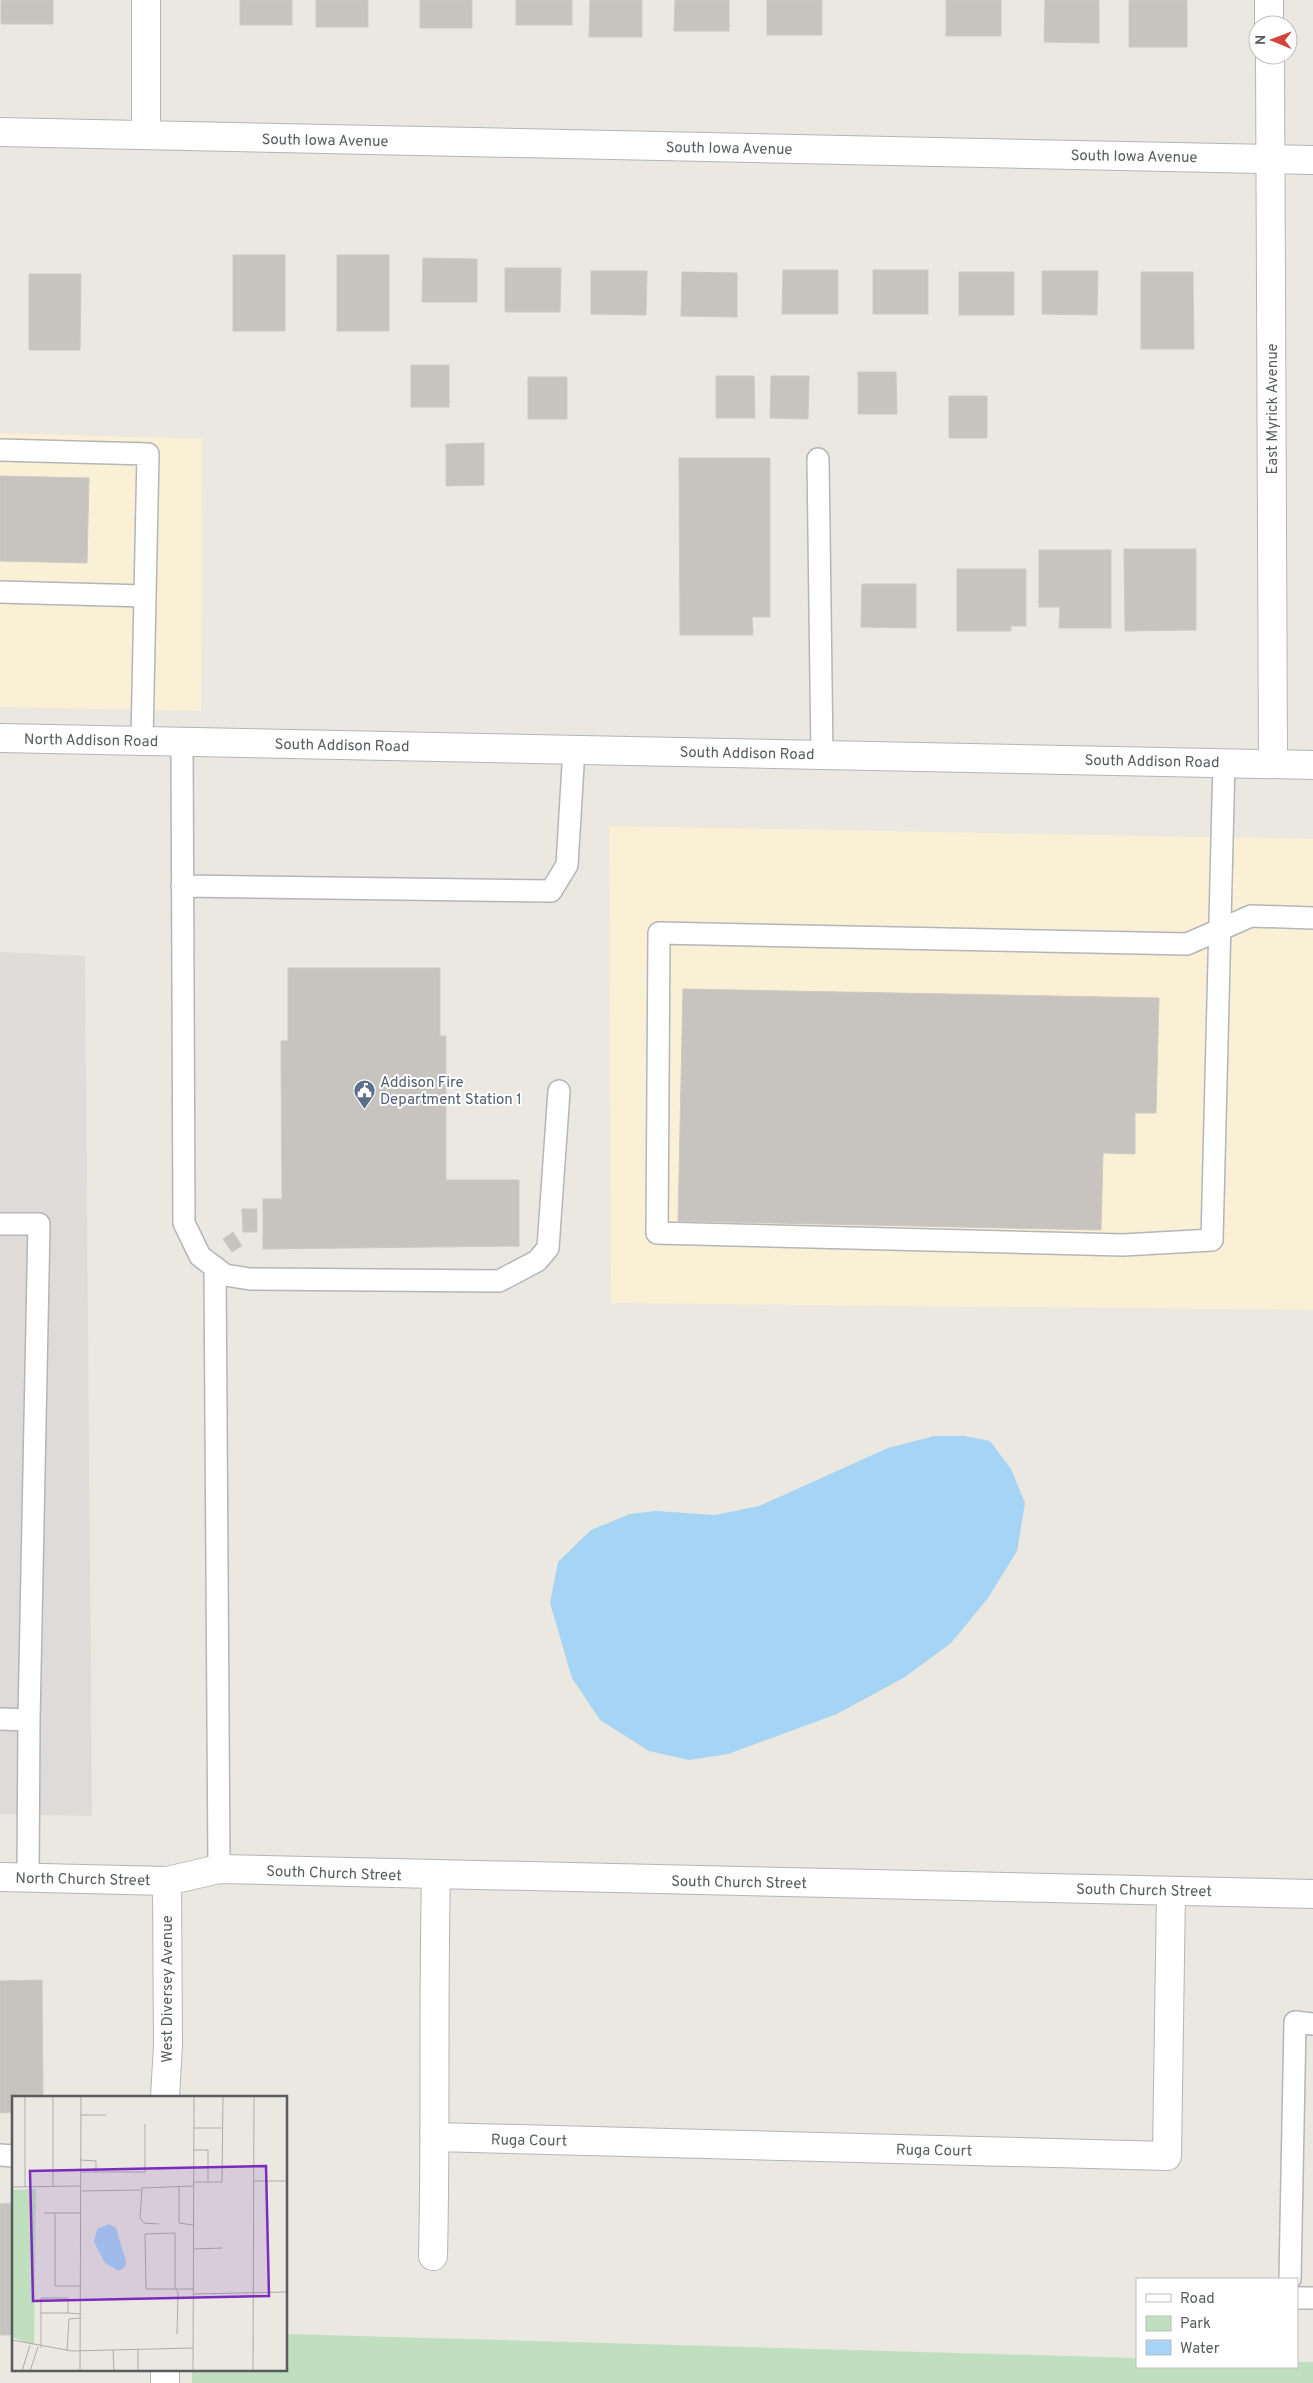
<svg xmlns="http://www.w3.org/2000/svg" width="1313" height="2383" font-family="Overpass,sans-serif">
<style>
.commercial{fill:#f9f0d6}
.industrial{fill:#dedbd8}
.green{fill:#c0dfbf}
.water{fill:#a6d4f4}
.building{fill:#c7c4bf;stroke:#cec9bf}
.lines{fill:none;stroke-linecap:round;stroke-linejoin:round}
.service-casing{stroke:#b3b6b9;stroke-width:24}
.minor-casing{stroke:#b3b6b9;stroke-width:30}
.tertiary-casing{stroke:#b3b6b9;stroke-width:30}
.service{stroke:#fff;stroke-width:21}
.minor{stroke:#fff;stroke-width:28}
.tertiary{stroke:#fff;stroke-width:28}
.labels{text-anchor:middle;stroke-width:4;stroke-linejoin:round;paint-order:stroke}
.street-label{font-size:15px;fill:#595c5f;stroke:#fff}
.service-label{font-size:15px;fill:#4e5e75;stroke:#fff;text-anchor:start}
.inset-road{fill:none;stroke:#acaca8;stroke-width:1}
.view{fill:#7b2cbf;fill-opacity:0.15;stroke:#7b2cbf;stroke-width:2.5}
.inset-edge{fill:none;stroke:#595c5f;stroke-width:2.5}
</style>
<rect width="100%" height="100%" fill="#eae8e0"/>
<path class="commercial" d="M 0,433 L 202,439 L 201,711 L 0,707 Z
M 609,826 L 1313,839 L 1313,1310 L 611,1303 Z"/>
<path class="industrial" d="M 0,952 L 85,956 L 92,1816 L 0,1814 Z"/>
<path class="green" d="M 286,2334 L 1137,2358 L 1137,2367 L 1297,2367 L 1297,2362 L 1313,2362 L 1313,2383 L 192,2383 L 192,2369 L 286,2369 Z"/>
<path class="water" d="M 934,1436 L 964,1436 L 990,1441 L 1011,1469 L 1025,1503 L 1017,1551 L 988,1598 L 951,1643 L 905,1677 L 837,1714 L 728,1754 L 689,1760 L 649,1751 L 600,1720 L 572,1678 L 550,1603 L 558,1562 L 591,1530 L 630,1514 L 656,1511 L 715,1515 L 759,1506 L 888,1448 Z"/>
<path class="building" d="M 1,0 L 53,0 L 53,24 L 1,24 Z
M 240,0 L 292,0 L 292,25 L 240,25 Z
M 316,0 L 368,0 L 368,27 L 316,27 Z
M 420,0 L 472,0 L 472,28 L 420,28 Z
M 516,0 L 572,0 L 572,25 L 516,25 Z
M 590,0 L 642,0 L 642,37 L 589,37 Z
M 675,0 L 729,0 L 729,31 L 674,31 Z
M 767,0 L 822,0 L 822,35 L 767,35 Z
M 946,0 L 1001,0 L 1001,36 L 946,36 Z
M 1045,0 L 1099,0 L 1099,43 L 1044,42 Z
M 1129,0 L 1187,0 L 1187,47 L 1129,47 Z
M 233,255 L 285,255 L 285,331 L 233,331 Z
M 337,255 L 389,255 L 389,331 L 337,331 Z
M 423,258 L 477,259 L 477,302 L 422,302 Z
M 505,268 L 561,268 L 560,312 L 505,312 Z
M 783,270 L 838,270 L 838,314 L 782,314 Z
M 873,270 L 928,270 L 928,314 L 873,314 Z
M 591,271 L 647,271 L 646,315 L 591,314 Z
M 1042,271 L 1098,271 L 1097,315 L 1042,314 Z
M 682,272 L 737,273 L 737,317 L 681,316 Z
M 959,272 L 1014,272 L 1014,315 L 959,315 Z
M 1141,272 L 1193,272 L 1194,349 L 1141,349 Z
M 29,274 L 81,274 L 80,350 L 29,350 Z
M 411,365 L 449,365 L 449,407 L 411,407 Z
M 858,372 L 896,372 L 897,414 L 858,414 Z
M 716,376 L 754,376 L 755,418 L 716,418 Z
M 771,376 L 809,376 L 808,419 L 770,418 Z
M 528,377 L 567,377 L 567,419 L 528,419 Z
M 949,396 L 987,396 L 987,438 L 949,438 Z
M 484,443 L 484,485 L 446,486 L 446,444 Z
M 679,458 L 770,458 L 770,617 L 752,617 L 753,635 L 680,635 Z
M 0,476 L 89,478 L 87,563 L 0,561 Z
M 1124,549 L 1196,549 L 1196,630 L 1125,631 Z
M 1039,550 L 1111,550 L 1111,628 L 1059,628 L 1060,607 L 1039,607 Z
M 957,569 L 1026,569 L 1026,626 L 1011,626 L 1011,631 L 957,631 Z
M 862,584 L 916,584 L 916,628 L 861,627 Z
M 288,968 L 440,968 L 440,1036 L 446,1036 L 446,1180 L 519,1180 L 519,1246 L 263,1249 L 263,1199 L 282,1199 L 281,1041 L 288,1041 Z
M 683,989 L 1159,998 L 1156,1113 L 1135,1113 L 1135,1154 L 1103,1153 L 1101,1230 L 678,1221 Z
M 242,1209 L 257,1209 L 257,1232 L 243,1232 Z
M 233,1232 L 242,1246 L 232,1252 L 223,1239 Z
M 42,1980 L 43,2097 L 14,2097 L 14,2112 L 0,2113 L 0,1981 Z
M 14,2203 L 14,2335 L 0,2335 L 0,2204 Z"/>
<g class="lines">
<defs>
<path id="service" d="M 0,450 L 148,454 L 145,596
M 818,459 L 822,755
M 0,592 L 145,596 L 142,740
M 182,742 L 184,1223 L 200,1256 L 225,1275 L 250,1279 L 499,1281 L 537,1261 L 548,1248 L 559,1091
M 1224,762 L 1212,1240 L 1123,1245 L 657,1233 L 659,933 L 1187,944 L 1251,916 L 1313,918
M 182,886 L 551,891 L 567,865 L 574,749
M 0,1224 L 39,1224 L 29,1720
M 215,1267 L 219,1869
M 0,1719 L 29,1720 L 28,1878
M 0,2155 L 14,2156
M 1290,2279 L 1295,2022 L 1313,2024
M 1297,2298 L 1313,2298"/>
<path id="minor" d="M 1269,0 L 1269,25
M 1270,55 L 1273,764
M 0,132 L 1313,160
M 146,135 L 146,0
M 0,1877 L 167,1881 L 219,1869 L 1313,1894
M 165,2097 L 168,2045 L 167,1881
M 436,2137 L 1167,2156 L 1171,1891
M 433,2256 C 436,2129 433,2002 436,1876
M 165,2369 L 165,2383"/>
<path id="tertiary" d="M 0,738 L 1313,765"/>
</defs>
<use href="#service" class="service-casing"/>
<use href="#minor" class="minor-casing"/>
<use href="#tertiary" class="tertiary-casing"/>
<use href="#service" class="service"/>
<use href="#minor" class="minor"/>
<use href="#tertiary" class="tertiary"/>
</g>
<defs>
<symbol id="civic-pin" viewBox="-11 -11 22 30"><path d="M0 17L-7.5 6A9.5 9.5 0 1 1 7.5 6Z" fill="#5c6f8a" stroke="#fff"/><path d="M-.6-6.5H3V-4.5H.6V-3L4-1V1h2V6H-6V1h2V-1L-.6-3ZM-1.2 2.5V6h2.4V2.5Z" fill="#fff"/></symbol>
</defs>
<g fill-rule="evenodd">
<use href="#civic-pin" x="352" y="1078" width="25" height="34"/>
</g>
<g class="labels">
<g class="street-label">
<text transform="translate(325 140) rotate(1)" y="5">South Iowa Avenue</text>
<text transform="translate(729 148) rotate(1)" y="5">South Iowa Avenue</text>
<text transform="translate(1134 156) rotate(1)" y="5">South Iowa Avenue</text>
<text transform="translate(1272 409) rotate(-90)" y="5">East Myrick Avenue</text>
<text transform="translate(91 740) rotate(1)" y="5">North Addison Road</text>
<text transform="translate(342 745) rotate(1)" y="5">South Addison Road</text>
<text transform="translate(747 753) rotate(1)" y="5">South Addison Road</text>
<text transform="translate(1152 761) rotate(1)" y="5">South Addison Road</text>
<text transform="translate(334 1873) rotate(2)" y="5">South Church Street</text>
<text transform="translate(83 1879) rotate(1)" y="5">North Church Street</text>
<text transform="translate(739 1882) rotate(1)" y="5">South Church Street</text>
<text transform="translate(1144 1890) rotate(1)" y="5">South Church Street</text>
<text transform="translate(167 1989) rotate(-90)" y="5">West Diversey Avenue</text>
<text transform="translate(529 2140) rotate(1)" y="5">Ruga Court</text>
<text transform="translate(934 2150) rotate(1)" y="5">Ruga Court</text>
</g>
<g class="service-label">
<text x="380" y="1087">Addison Fire<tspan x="380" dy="17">Department Station 1</tspan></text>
</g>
</g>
<g transform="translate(12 2096)">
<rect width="275" height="275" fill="#eae8e0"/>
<path d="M 24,93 L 22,249 L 0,241 L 0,94 Z" fill="#c0dfbf"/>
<path d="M 97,128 L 104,132 L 114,165 L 113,171 L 107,175 L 93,167 L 82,146 L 85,133 Z" fill="#a6d4f4"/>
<path class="inset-road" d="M 41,0 L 41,90M 69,19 L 94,19M 181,32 L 211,32M 181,54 L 196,54 L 196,86 L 181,86M 68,76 L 84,76 L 84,65 L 69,64M 84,76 L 133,76 L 133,28M 241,85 L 275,85M 196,86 L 210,86 L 211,0M 167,90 L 167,127 L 181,129M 0,91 L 68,90M 13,91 L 13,0M 70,95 L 129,94M 32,117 L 69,117M 43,117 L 43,190 L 69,190M 147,128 L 132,127 L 128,122 L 130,92 L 181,90M 181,153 L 210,152M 181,198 L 275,196M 29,217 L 56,217M 165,238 L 166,196 L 164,193 L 163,190 L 163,137 L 133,138 L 134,193 L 181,193M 0,244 L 60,255 L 181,252M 29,252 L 29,202 L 56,202 L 56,217 L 69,218M 101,254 L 102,275M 126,254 L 126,275M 55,255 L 57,223 L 69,222M 10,275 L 18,249M 18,275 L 26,251M 68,275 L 69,0M 181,275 L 182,0M 241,275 L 242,0"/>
<path class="view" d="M 254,70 L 257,200 L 21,205 L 18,75 Z"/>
<rect width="275" height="275" class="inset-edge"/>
</g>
<rect x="1136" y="2278" width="162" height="90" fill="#ffffff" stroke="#bdbebf"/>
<rect x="1146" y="2294" width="25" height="8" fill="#ffffff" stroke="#bdbebf"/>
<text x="1180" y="2303" font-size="15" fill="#595c5f">Road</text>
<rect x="1146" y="2316" width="25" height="15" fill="#c0dfbf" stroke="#bdbebf"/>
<text x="1180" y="2328" font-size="15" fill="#595c5f">Park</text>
<rect x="1146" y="2340" width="25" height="15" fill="#a6d4f4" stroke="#bdbebf"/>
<text x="1180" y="2353" font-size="15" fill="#595c5f">Water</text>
<g transform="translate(1273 40) rotate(271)"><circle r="24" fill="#ffffff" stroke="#bdbebf"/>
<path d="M0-4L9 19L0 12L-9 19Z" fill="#d4443c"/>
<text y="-8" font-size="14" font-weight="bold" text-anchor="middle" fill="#595c5f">N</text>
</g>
</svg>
